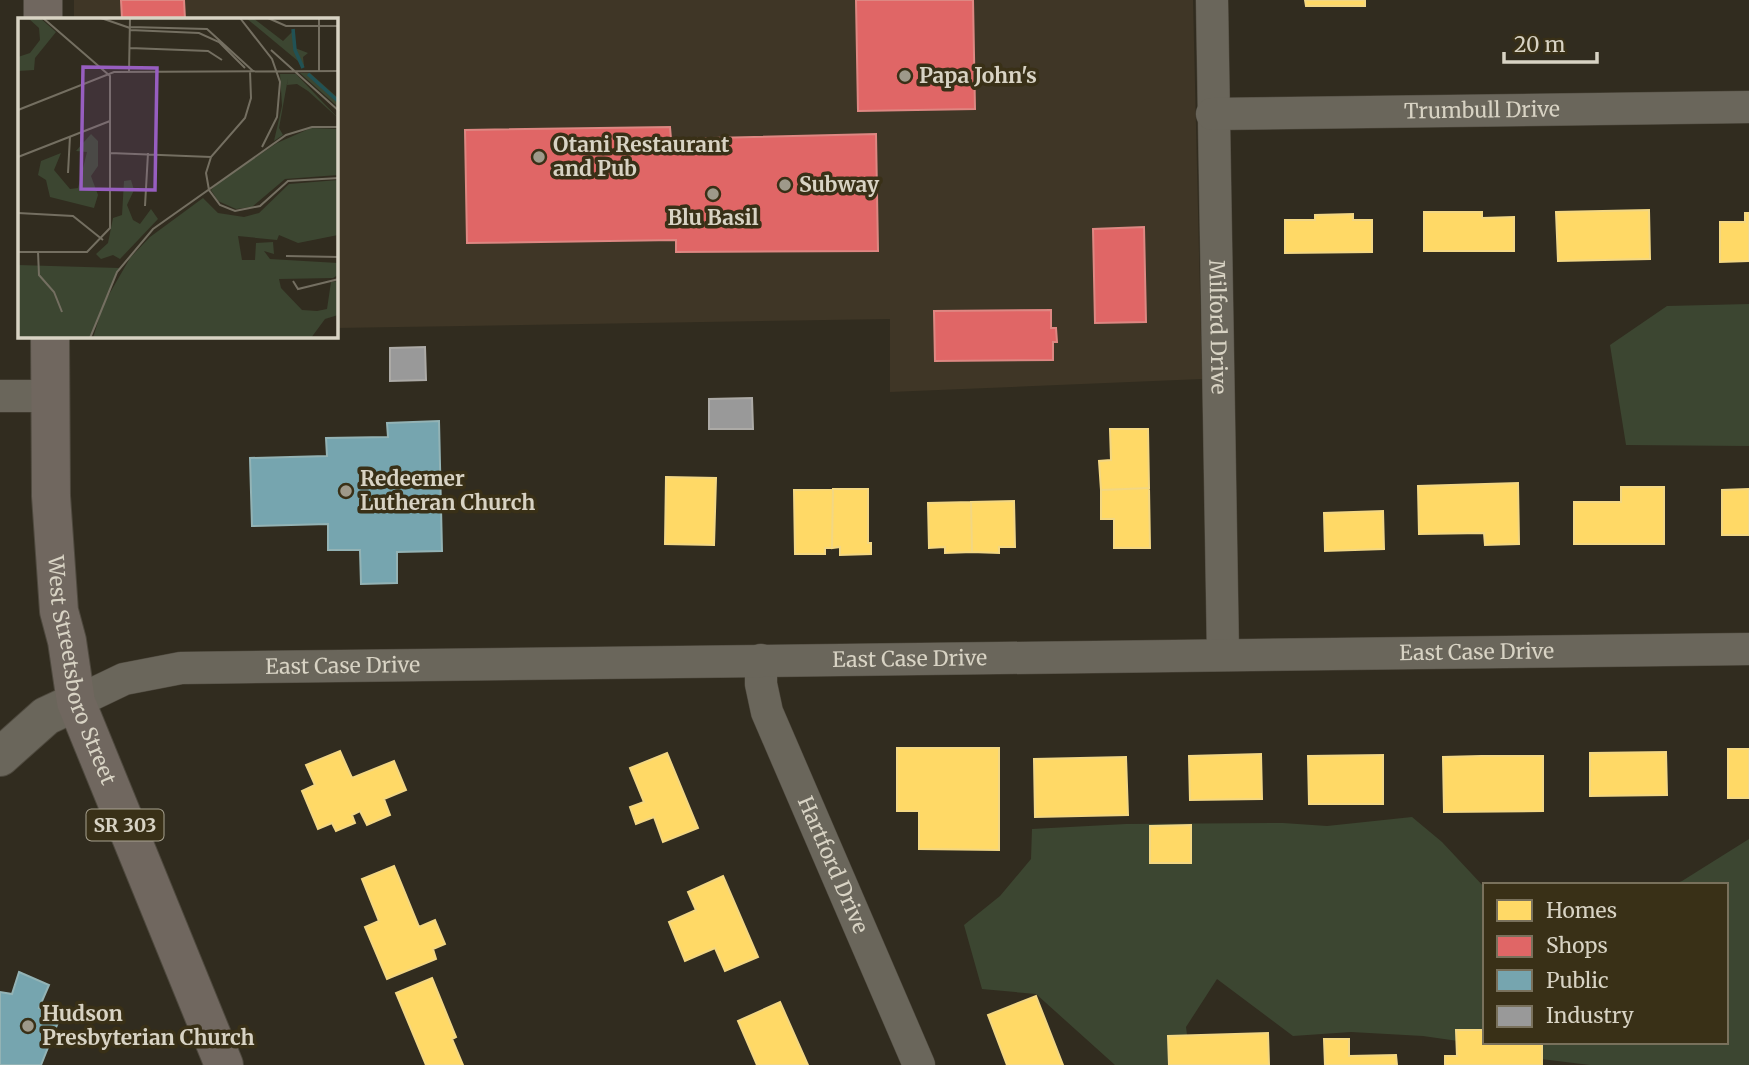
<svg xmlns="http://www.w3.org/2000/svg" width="1749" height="1065" font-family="Merriweather,serif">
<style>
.commercial{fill:#3f3626}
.green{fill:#3c4631}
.homes{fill:#ffd966;stroke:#f3d782;stroke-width:2}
.shops{fill:#e06666;stroke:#de8782;stroke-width:2}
.public{fill:#76a5af;stroke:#93b3b5;stroke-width:2}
.industry{fill:#999;stroke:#acaaa6;stroke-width:2}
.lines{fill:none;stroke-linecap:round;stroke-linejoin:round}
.street-casing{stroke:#4e493e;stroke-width:33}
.secondary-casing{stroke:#4e493e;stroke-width:40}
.primary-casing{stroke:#4e493e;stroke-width:40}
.street{stroke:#6a665b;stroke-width:32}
.secondary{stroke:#6a665b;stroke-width:38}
.primary{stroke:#70675f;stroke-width:38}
.poi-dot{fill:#9e998a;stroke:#393017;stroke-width:2.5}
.labels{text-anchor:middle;stroke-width:7;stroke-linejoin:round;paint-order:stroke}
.shield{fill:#393017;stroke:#a8a290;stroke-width:2}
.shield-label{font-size:19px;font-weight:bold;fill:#d8d3c4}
.poi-label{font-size:21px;font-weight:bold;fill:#d8d3c4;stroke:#393017;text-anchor:start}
.street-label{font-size:21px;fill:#d8d3c4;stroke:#393017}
.inset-river{fill:none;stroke:#215255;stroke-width:3.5}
.inset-road{fill:none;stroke:#746f61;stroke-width:2}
.view{fill:#975ec0;fill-opacity:0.15;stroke:#975ec0;stroke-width:3.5}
.inset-edge{fill:none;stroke:#d8d3c4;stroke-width:3.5}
</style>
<rect width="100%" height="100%" fill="#312c1f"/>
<path class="commercial" d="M 74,0 L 1193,0 L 1202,379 L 890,392 L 890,319 L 336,328 L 336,19 L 74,19 Z"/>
<path class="green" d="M 1749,304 L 1749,446 L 1626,445 L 1610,345 L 1667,306 Z
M 1412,817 L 1442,842 L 1485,888 L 1485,1042 L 1726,1042 L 1726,885 L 1671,885 L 1682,881 L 1749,839 L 1749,1065 L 1590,1065 L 1541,1059 L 1493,1046 L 1423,1036 L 1351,1032 L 1293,1036 L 1217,979 L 1186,1027 L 1191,1065 L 1115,1065 L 1036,994 L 982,989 L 964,925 L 1000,896 L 1031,859 L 1032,829 L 1126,824 L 1283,823 L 1327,826 Z"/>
<path class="homes" d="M 1305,0 L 1365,0 L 1365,6 L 1306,6 Z
M 1649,210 L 1650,259 L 1558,261 L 1556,212 Z
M 1424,212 L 1482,212 L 1482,218 L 1514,217 L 1514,251 L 1424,251 Z
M 1745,213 L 1749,213 L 1749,261 L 1720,262 L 1720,222 L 1745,222 Z
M 1353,214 L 1353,220 L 1372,220 L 1372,252 L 1285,253 L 1285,220 L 1315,220 L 1315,215 Z
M 1110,429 L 1148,429 L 1149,488 L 1101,490 L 1099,461 L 1111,460 Z
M 666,477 L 716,478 L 714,545 L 665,544 Z
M 1518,483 L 1519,544 L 1485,545 L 1484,533 L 1419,534 L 1418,486 Z
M 1621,487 L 1664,487 L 1664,544 L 1574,544 L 1574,502 L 1621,502 Z
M 1149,488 L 1150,548 L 1114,548 L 1114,519 L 1101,519 L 1101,490 Z
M 833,489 L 832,548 L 825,548 L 825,554 L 795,554 L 794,490 Z
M 833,489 L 868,489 L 868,543 L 871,543 L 871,554 L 840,555 L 840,547 L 832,548 Z
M 1749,489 L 1749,535 L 1722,535 L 1722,490 Z
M 1014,501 L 1015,547 L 999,547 L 999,553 L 972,552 L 971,502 Z
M 971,502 L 972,552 L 945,553 L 945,547 L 929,548 L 928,503 Z
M 1383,511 L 1384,549 L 1325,551 L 1324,513 Z
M 897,748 L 999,748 L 999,850 L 919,849 L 919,811 L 897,811 Z
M 1728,749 L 1749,749 L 1749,798 L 1728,798 Z
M 340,751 L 352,778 L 394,761 L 406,790 L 384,799 L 390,815 L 367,825 L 360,811 L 352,815 L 355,823 L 336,831 L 332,823 L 318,829 L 302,791 L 315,785 L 306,765 Z
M 1666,752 L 1667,795 L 1590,796 L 1590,753 Z
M 667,753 L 698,828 L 663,842 L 654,817 L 636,824 L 630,807 L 644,802 L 630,768 Z
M 1261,754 L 1262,799 L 1190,800 L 1189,756 Z
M 1383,755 L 1383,804 L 1309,804 L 1308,756 Z
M 1481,756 L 1543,756 L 1543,811 L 1444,812 L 1443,757 Z
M 1126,757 L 1128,815 L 1035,817 L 1034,759 Z
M 1191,825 L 1191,863 L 1150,863 L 1150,826 Z
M 394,866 L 419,927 L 435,920 L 445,944 L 433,949 L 436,959 L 387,979 L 365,927 L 379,921 L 362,879 Z
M 723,876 L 758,957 L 725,971 L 715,948 L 685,961 L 669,922 L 696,910 L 688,892 Z
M 432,978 L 456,1037 L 452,1039 L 463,1065 L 426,1065 L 396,993 Z
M 1036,996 L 1063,1065 L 1007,1065 L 988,1015 Z
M 780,1002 L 808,1065 L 757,1065 L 738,1021 Z
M 1456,1030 L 1485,1030 L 1485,1042 L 1542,1042 L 1542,1065 L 1445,1065 L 1445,1056 L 1457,1056 Z
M 1268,1033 L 1269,1065 L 1169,1065 L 1168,1036 Z
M 1324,1039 L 1349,1039 L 1349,1056 L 1396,1055 L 1397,1065 L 1325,1065 Z"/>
<path class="shops" d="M 121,0 L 184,0 L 185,19 L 122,19 Z
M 856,0 L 973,0 L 975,109 L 858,111 Z
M 670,127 L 671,139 L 876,134 L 878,251 L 676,252 L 676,240 L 467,243 L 465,130 Z
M 1144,227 L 1146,322 L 1095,323 L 1093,229 Z
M 1051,310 L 1051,328 L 1056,328 L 1057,342 L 1053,342 L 1053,360 L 935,361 L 934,311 Z"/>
<path class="public" d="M 439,421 L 442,551 L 397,552 L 397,583 L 361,584 L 360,550 L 328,550 L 328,524 L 252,526 L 250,458 L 327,456 L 326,438 L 388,437 L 387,423 Z
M 19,972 L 49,985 L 39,1008 L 61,1015 L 41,1065 L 0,1065 L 0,992 L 12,994 Z"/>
<path class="industry" d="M 425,347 L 426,380 L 390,381 L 390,348 Z
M 752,398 L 753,429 L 709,429 L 709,399 Z"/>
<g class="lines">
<defs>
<g id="street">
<path id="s1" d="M 1212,0 L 1223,654"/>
<path id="s2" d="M 1212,114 L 1749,107"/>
<path d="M 0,396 L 51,396"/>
<path id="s3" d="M 761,660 L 761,684 L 767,712 L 919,1065"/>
<path id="s4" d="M 76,702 L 124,679 L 181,668 L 1749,649"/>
</g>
<path id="secondary" d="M 0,757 L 46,716 L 76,702"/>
<g id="primary">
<path d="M 43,0 L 43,19"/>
<path id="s5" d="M 50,336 L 51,496 L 59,611 L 67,641 L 76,702 L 224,1065"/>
</g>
</defs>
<use href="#street" class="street-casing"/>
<use href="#secondary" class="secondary-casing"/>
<use href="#primary" class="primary-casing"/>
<use href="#street" class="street"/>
<use href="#secondary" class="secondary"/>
<use href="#primary" class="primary"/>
</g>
<g class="poi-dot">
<circle cx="905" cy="76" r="7"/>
<circle cx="539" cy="157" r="7"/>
<circle cx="785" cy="185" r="7"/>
<circle cx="713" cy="194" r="7"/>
<circle cx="346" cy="491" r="7"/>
<circle cx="28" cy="1026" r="7"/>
</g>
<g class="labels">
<rect class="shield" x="86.5" y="809.5" width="77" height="31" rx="5"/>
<g class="shield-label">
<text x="125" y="832">SR 303</text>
</g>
<g class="poi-label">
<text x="919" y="83">Papa John's</text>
<text x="553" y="152">Otani Restaurant<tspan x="553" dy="24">and Pub</tspan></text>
<text x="799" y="192">Subway</text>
<text x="713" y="225" text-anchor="middle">Blu Basil</text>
<text x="360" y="486">Redeemer<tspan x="360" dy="24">Lutheran Church</tspan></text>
<text x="42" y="1021">Hudson<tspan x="42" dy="24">Presbyterian Church</tspan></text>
</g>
<g class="street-label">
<text dy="7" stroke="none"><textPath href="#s2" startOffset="270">Trumbull Drive</textPath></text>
<text dy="7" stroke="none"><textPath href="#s1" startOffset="327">Milford Drive</textPath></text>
<text dy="7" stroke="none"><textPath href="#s4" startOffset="1407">East Case Drive</textPath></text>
<text dy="7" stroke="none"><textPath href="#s4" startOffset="840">East Case Drive</textPath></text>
<text dy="7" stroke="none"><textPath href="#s4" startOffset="273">East Case Drive</textPath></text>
<text dy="7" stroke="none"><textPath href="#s5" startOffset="338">West Streetsboro Street</textPath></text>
<text dy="7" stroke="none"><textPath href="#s3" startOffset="219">Hartford Drive</textPath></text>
</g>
</g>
<g transform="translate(18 18)">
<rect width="320" height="320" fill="#312c1f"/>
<path d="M 10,0 L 22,0 L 38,14 L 17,40 L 16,52 L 0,53 L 0,39 L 12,35 L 22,22 L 21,10 ZM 228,0 L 235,0 L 265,23 L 277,11 L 277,30 L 290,35 L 285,39 L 286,48 ZM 282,55 L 292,55 L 320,80 L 320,89 ZM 262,56 L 278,56 L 320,100 L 290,73 L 279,66 L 269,67 L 270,60 L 261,110 L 265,117 L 256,123 L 264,88 ZM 293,110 L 320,111 L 320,157 L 267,161 L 234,189 L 218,191 L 200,183 L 193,172 L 201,164 L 259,125 ZM 73,116 L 80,123 L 80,148 L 73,158 L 80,177 L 76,190 L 32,179 L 28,162 L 20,157 L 23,143 L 43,135 L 36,152 L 52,171 L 60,170 L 69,134 L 58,133 ZM 113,162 L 116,172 L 109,187 L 115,202 L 122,206 L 133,191 L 140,201 L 102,241 L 95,237 L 83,241 L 78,236 L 90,225 L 95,200 L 104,197 L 106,163 ZM 320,162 L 320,217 L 280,225 L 261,217 L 259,222 L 220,218 L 224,242 L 237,242 L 238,225 L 255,224 L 256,236 L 246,233 L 252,241 L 320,245 L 320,257 L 315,260 L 261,261 L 263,270 L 284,292 L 299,293 L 309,291 L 313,264 L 320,263 L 320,297 L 307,301 L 293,320 L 75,320 L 85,287 L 112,240 L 132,219 L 185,180 L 200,195 L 226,199 L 241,195 L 271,166 ZM 0,247 L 101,250 L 72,320 L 0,320 Z" fill="#3c4631"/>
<path class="inset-river" d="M 275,11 L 277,32 L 285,50M 290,56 L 321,84"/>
<path class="inset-road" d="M 83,0 L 112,10M 222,0 L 254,41 L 262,64 L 259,99 L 244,129M 250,0 L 268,8 L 321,8M 301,0 L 301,53M 112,9 L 189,11 L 235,53M 112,12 L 181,15 L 201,24 L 227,50M 112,30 L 190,33 L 204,42M 253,32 L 321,93M 111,54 L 112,0M 0,92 L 96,54 L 321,53M 92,135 L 193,139 L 227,100 L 233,80 L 232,53M 0,139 L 92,103M 193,139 L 188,155 L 191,172 L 202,187 L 217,193 L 242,188 L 270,163 L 321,160M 50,155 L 52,118M 127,188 L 130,135M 0,195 L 55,198 L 85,222M 0,234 L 69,234 L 92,210 L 92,58 L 25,0M 20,234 L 21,257 L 36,274 L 44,294M 268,238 L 321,239M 275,263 L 280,271 L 321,261M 72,320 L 99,254 L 135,211 L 268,117 L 294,109 L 321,109"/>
<path class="view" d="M 65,49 L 139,50 L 137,172 L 63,171 Z"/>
<rect width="320" height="320" class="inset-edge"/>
</g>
<rect x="1483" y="883" width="245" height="161" fill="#393017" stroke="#79715c" stroke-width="2"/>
<rect x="1497" y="900" width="35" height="21" fill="#ffd966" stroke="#79715c" stroke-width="2"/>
<text x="1546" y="918" font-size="21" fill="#d8d3c4">Homes</text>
<rect x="1497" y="936" width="35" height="21" fill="#e06666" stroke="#79715c" stroke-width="2"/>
<text x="1546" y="953" font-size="21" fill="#d8d3c4">Shops</text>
<rect x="1497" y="970" width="35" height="21" fill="#76a5af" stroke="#79715c" stroke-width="2"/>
<text x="1546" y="988" font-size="21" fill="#d8d3c4">Public</text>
<rect x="1497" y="1006" width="35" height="21" fill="#999999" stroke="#79715c" stroke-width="2"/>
<text x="1546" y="1023" font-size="21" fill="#d8d3c4">Industry</text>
<path d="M1504 52v10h93v-10" fill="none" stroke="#d8d3c4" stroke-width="3.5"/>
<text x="1514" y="52" font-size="21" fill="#d8d3c4" stroke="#393017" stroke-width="5" paint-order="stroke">20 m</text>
</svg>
